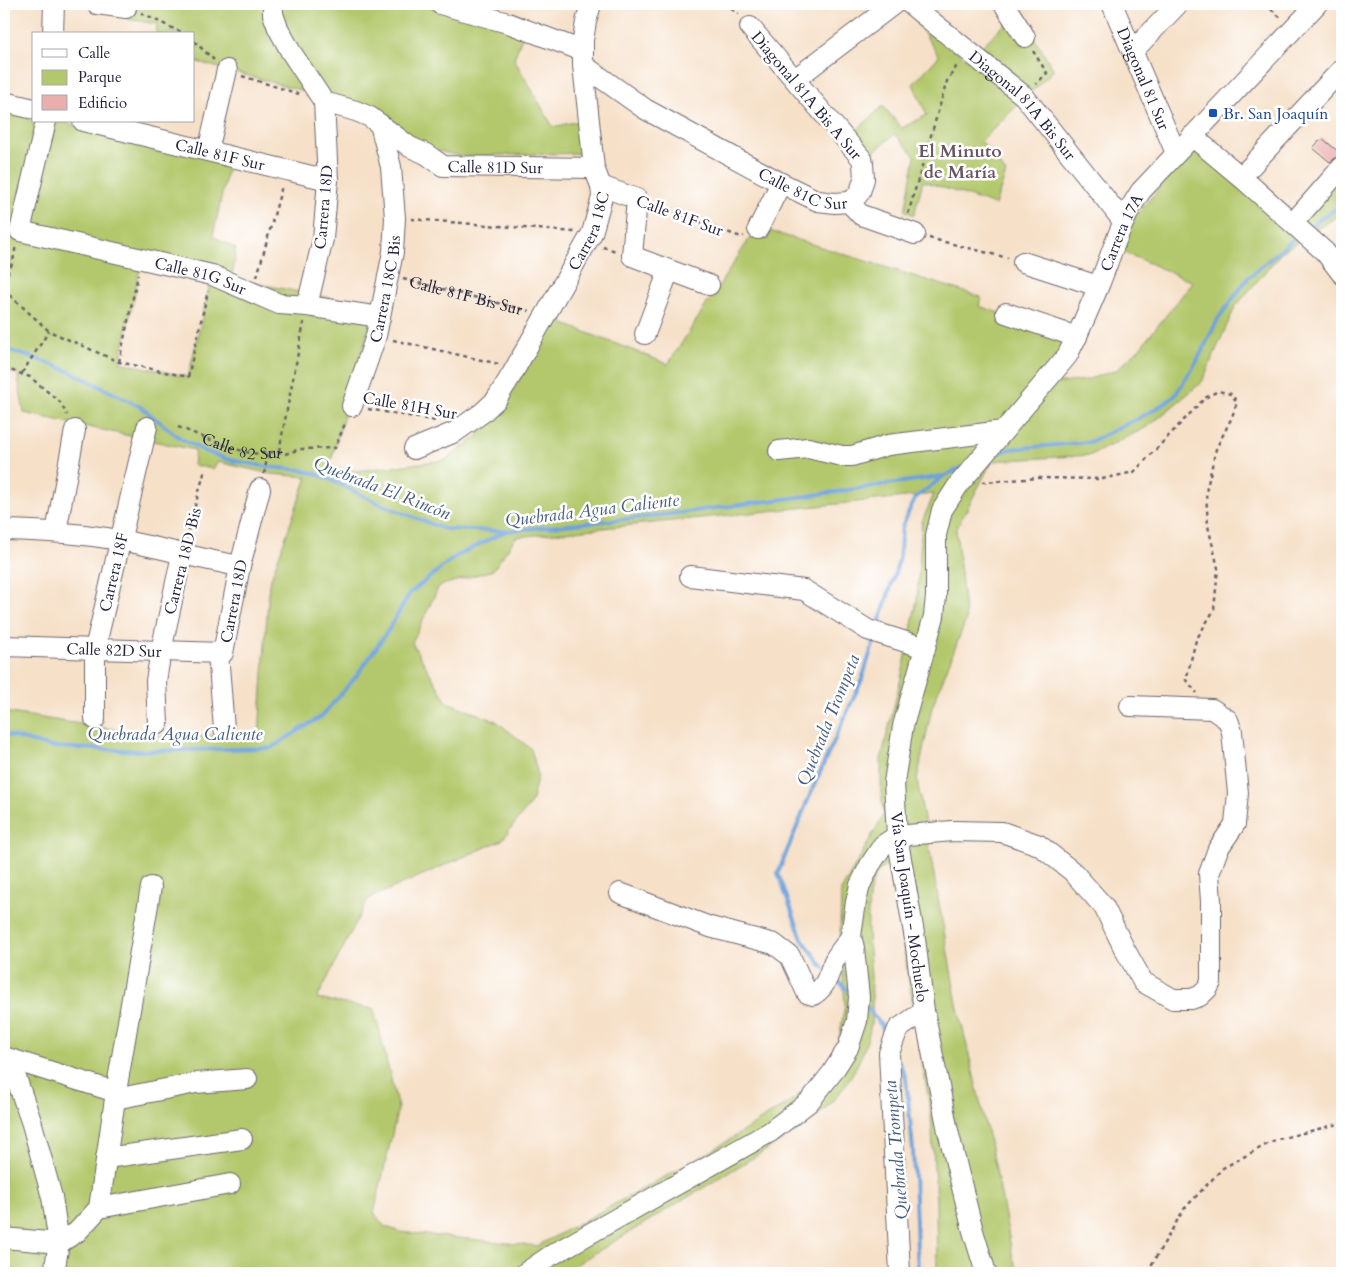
<svg xmlns="http://www.w3.org/2000/svg" width="1346" height="1277" font-family="Cardo,serif">
<style>
.green{fill:#b3c86c;stroke:#6a7554;fill-rule:evenodd}
.lines{fill:none;stroke-linecap:round;stroke-linejoin:round}
.stream{stroke:#6ea2da;stroke-width:4}
.building{fill:#eaafac}
.minor-casing{stroke:#6c646c;stroke-width:22}
.path{stroke:#6c646c;stroke-width:2.5;stroke-dasharray:4 4;stroke-linecap:butt}
.minor{stroke:#fff;stroke-width:20}
.transit-dot{fill:#1a4fb4;stroke:#fff;stroke-width:2}
.labels{text-anchor:middle;stroke-width:5;stroke-linejoin:round;paint-order:stroke}
.street-label{font-size:16px;fill:#22223b;stroke:#fff}
.transit-label{font-size:16px;fill:#164399;stroke:#fff;text-anchor:start}
.neighbourhood-label{font-size:18px;font-weight:bold;fill:#685363;stroke:#fff}
.water-label{font-size:18px;font-style:italic;fill:#445c83;stroke:#fff}
</style>
<rect width="100%" height="100%" fill="#fff"/>
<filter id="ink" filterUnits="userSpaceOnUse"><feTurbulence type="fractalNoise" baseFrequency=".02" numOctaves="2"/><feDisplacementMap in="SourceGraphic" scale="10" xChannelSelector="R" yChannelSelector="G"/><feConvolveMatrix kernelMatrix="1 2 1 2 8 2 1 2 1" color-interpolation-filters="sRGB"/></filter>
<filter id="wash" filterUnits="userSpaceOnUse"><feTurbulence type="fractalNoise" baseFrequency=".0096" numOctaves="4" result="noise"/><feDisplacementMap in="SourceGraphic" scale="20" xChannelSelector="R" yChannelSelector="G"/><feGaussianBlur stdDeviation="1.12" result="paint"/><feColorMatrix in="noise" values="0 0 0 0 0 0 0 0 0 0 0 0 0 0 0 0 0 1.4 0 .05"/><feComposite in="paint" operator="in"/></filter>
<g filter="url(#wash)">
<rect width="100%" height="100%" fill="#f6e0c8"/>
<path class="green" d="M 128,4 L 487,4 L 572,38 L 523,34 L 514,59 L 553,127 L 583,120 L 589,153 L 461,156 L 438,151 L 413,137 L 384,112 L 367,106 L 318,95 L 194,61 L 194,34 L 156,34 L 157,24 L 127,19 Z
M 908,9 L 967,60 L 1018,12 L 1054,70 L 981,141 L 1006,173 L 995,205 L 923,181 L 914,215 L 905,211 L 915,156 L 895,134 L 872,153 L 854,133 L 883,106 L 902,128 L 927,115 L 913,84 L 939,56 Z
M 4,109 L 34,116 L 34,121 L 56,121 L 229,162 L 213,236 L 236,249 L 232,277 L 219,276 L 375,307 L 329,468 L 356,471 L 445,460 L 478,436 L 514,389 L 554,320 L 668,364 L 757,227 L 981,297 L 979,306 L 1083,341 L 1054,384 L 1086,380 L 1116,370 L 1139,349 L 1193,282 L 1121,251 L 1135,217 L 1193,147 L 1284,224 L 1342,166 L 1342,213 L 1282,252 L 1235,307 L 1202,382 L 1149,426 L 1091,455 L 992,461 L 956,530 L 966,620 L 932,707 L 917,780 L 957,1004 L 996,1169 L 1013,1258 L 1020,1273 L 937,1273 L 936,1201 L 931,1114 L 890,864 C 886,867 880,869 877,873 C 857,904 877,984 871,1024 C 866,1053 850,1083 830,1104 C 822,1112 812,1120 804,1127 L 562,1273 L 4,1273 L 4,712 L 169,738 L 259,734 L 269,584 L 307,477 L 271,474 L 218,462 L 213,469 L 193,465 L 195,450 L 24,413 L 17,372 L 4,373 ZM 142,259 L 212,275 L 188,377 L 120,362 ZM 934,494 L 922,522 L 917,599 L 904,666 L 881,759 L 881,793 L 884,814 L 841,891 L 840,931 L 845,1005 L 839,1038 L 826,1066 L 793,1100 L 705,1155 L 537,1246 L 400,1232 L 384,1226 L 374,1213 L 398,1108 L 374,1009 L 317,999 L 368,899 L 502,840 L 531,803 L 538,775 L 531,749 L 496,721 L 447,702 L 412,643 L 439,586 L 493,570 L 516,537 Z"/>
<g class="lines">
<path class="stream" d="M 1312,225 L 1342,204
M 8,350 L 43,361 L 71,372 L 141,407 L 180,438 L 204,451 L 230,460 L 267,467 L 302,470 L 316,474 L 329,479 L 378,503 L 444,529 L 505,531
M 994,454 L 1011,449 L 1090,442 L 1149,413 L 1174,397 L 1197,361 L 1218,319 L 1248,278 L 1297,236
M 878,627 L 899,560 L 902,527 L 915,498 L 944,476 L 961,468
M 4,734 L 51,747 L 142,751 L 271,748 L 322,716 L 358,674 L 389,629 L 410,593 L 455,557 L 506,531 L 656,516 L 807,496 L 944,476
M 824,968 L 802,939 L 778,873 L 812,790 L 862,679 L 875,638
M 834,978 L 852,993
M 866,1006 L 882,1026 L 887,1038
M 898,1060 L 906,1078 L 913,1150 L 918,1273"/>
</g>
<g id="blocks">
<path class="building" d="M 1322,138 L 1341,154 L 1330,162 L 1313,148 Z"/>
</g>
</g>
<g filter="url(#ink)">
<use href="#blocks" fill-opacity="0" stroke="#6c646c" stroke-width="1"/>
<g class="lines">
<defs>
<g id="minor">
<path d="M 97,4 L 126,8"/>
<path d="M 273,4 L 273,14 L 278,28 L 291,52 L 324,102 L 328,180 L 323,239 L 307,306"/>
<path d="M 440,4 L 508,23 L 583,51"/>
<path id="s3" d="M 910,4 L 1024,96 L 1123,221"/>
<path d="M 1004,4 L 1025,37"/>
<path id="s4" d="M 1112,4 L 1176,153"/>
<path d="M 53,34 L 54,4"/>
<path d="M 1133,51 L 1178,4"/>
<path id="s5" d="M 583,65 L 645,109 L 781,183 L 818,201 L 835,203 L 849,202 L 855,198 L 860,192 L 864,179 L 863,164 L 862,159 L 750,27"/>
<path d="M 795,79 L 894,4"/>
<path d="M 4,102 L 34,109"/>
<path id="s6" d="M 324,102 L 356,111 L 370,117 L 410,147 L 426,154 L 443,166 L 594,168"/>
<path id="s7" d="M 46,121 L 20,231 L 212,275 L 279,304 L 307,306 L 380,317"/>
<path id="s8" d="M 83,121 L 328,180"/>
<path d="M 1192,136 L 1241,177 L 1325,252 L 1342,274"/>
<path d="M 208,151 L 227,70"/>
<path d="M 1241,177 L 1342,69"/>
<path d="M 601,186 L 637,199 L 632,256 L 709,285"/>
<path d="M 849,202 L 861,215 L 915,234"/>
<path d="M 1293,223 L 1342,167"/>
<path d="M 758,229 L 781,183"/>
<path d="M 1023,262 L 1098,286"/>
<path d="M 1006,313 L 1077,337"/>
<path d="M 645,334 L 669,270"/>
<path id="s9" d="M 352,406 L 376,336 L 393,252 L 395,218 L 391,167 L 380,124"/>
<path id="s10" d="M 414,449 L 455,432 L 482,413 L 496,400 L 512,374 L 592,233 L 602,197 L 601,186 L 594,168 L 583,65 L 583,40 L 586,22 L 591,4"/>
<path d="M 779,451 L 808,448 L 842,456 L 852,456 L 888,445 L 1003,431"/>
<path d="M 4,530 C 43,531 81,533 119,540 C 159,547 199,559 240,566"/>
<path d="M 56,532 L 75,430"/>
<path d="M 690,576 L 804,590 L 868,630 L 925,648"/>
<path id="s11" d="M 4,646 L 223,653 L 240,566 L 260,489"/>
<path d="M 218,653 L 224,729"/>
<path id="s12" d="M 95,719 L 95,649 L 147,427"/>
<path d="M 158,724 L 156,681 L 161,651 L 182,555"/>
<path d="M 620,893 L 710,927 L 774,944 L 790,956 L 807,993 L 813,995 C 828,986 828,973 835,959 C 840,951 846,944 851,936"/>
<path d="M 4,1057 L 116,1092"/>
<path d="M 4,1059 L 12,1066 L 32,1124 L 52,1197 L 59,1243 L 54,1273"/>
<path d="M 115,1099 L 196,1083 L 247,1079"/>
<path d="M 106,1158 L 242,1139"/>
<path d="M 99,1208 L 230,1184"/>
<path d="M 4,1238 L 59,1243 L 77,1232 L 99,1208 L 116,1092 L 151,887"/>
<path d="M 525,1273 L 550,1256 L 770,1132 L 809,1102 L 832,1073 L 848,1048 L 857,1021 L 859,997 L 854,948 L 851,936 L 856,902 L 860,885 L 870,865 L 883,845 L 897,836 L 952,831 L 1002,832 L 1039,845 L 1073,872 L 1104,907 L 1124,948 L 1143,982 L 1173,999 L 1191,999 L 1200,996 L 1208,988 L 1211,982 L 1211,901 L 1209,874 L 1218,849 L 1235,824 L 1238,793 L 1232,732 L 1228,720 L 1212,709 L 1130,706"/>
<path d="M 900,1273 L 889,1053 L 898,1029 L 924,1011"/>
<path id="s13" d="M 986,1273 L 973,1231 L 948,1131 L 924,1011 L 915,939 L 897,836 L 894,782 L 903,726 L 934,616 L 936,596 L 936,535 L 942,510 L 959,484 L 1067,356 C 1079,333 1089,309 1099,285 C 1112,253 1121,220 1141,191 L 1317,4"/>
</g>
</defs>
<use href="#minor" class="minor-casing"/>
<g class="path">
<path d="M 725,4 L 739,14"/>
<path d="M 1265,4 L 1281,18"/>
<path d="M 141,13 L 185,34"/>
<path d="M 194,41 L 214,60"/>
<path d="M 1033,51 L 1047,73 L 1036,84"/>
<path d="M 242,76 L 299,94"/>
<path d="M 653,205 L 741,237 L 744,236"/>
<path d="M 908,214 L 947,81 L 958,64"/>
<path d="M 411,219 L 575,232"/>
<path d="M 929,238 L 1008,258"/>
<path d="M 603,247 L 616,251"/>
<path d="M 257,277 L 282,186"/>
<path id="s1" d="M 403,279 L 529,311"/>
<path d="M 4,282 L 13,261 L 16,245"/>
<path d="M 4,290 L 49,331 L 119,362 L 188,377 L 208,291"/>
<path d="M 393,340 L 499,364"/>
<path d="M 119,362 L 138,275"/>
<path d="M 4,368 L 30,377 L 60,402 L 67,415"/>
<path d="M 22,373 L 49,331"/>
<path d="M 368,409 L 437,421"/>
<path id="s2" d="M 178,427 C 202,436 225,447 250,453 C 262,455 275,449 285,454 L 300,449 L 335,448 L 346,421"/>
<path d="M 279,451 L 304,322"/>
<path d="M 264,474 L 268,453"/>
<path d="M 982,482 L 1039,478 L 1102,479 L 1134,472 L 1205,398 L 1218,391 L 1231,394 L 1237,402 L 1232,417 L 1216,449 L 1206,492 L 1208,526 L 1218,568 L 1214,610 L 1196,640 L 1186,680 L 1197,693"/>
<path d="M 186,538 L 205,470"/>
<path d="M 1151,1273 L 1152,1264 L 1184,1209 L 1223,1168 L 1275,1140 L 1342,1123"/>
</g>
<use href="#minor" class="minor"/>
</g>
</g>
<rect class="transit-dot" x="1208" y="108" width="10" height="10" rx="2.5"/>
<g class="labels">
<g class="street-label">
<text dy="6" stroke="none"><textPath href="#s4" startOffset="81">Diagonal 81 Sur</textPath></text>
<text transform="translate(807 95) rotate(50)" y="6">Diagonal 81A Bis A Sur</text>
<text dy="6" stroke="none"><textPath href="#s3" startOffset="152">Diagonal 81A Bis Sur</textPath></text>
<text dy="6" stroke="none"><textPath href="#s8" startOffset="141">Calle 81F Sur</textPath></text>
<text dy="6" stroke="none"><textPath href="#s6" startOffset="189">Calle 81D Sur</textPath></text>
<text dy="6" stroke="none"><textPath href="#s5" startOffset="254">Calle 81C Sur</textPath></text>
<text transform="translate(323 207) rotate(-85)" y="6">Carrera 18D</text>
<text transform="translate(680 215) rotate(20)" y="6">Calle 81F Sur</text>
<text dy="6" stroke="none"><textPath href="#s10" startOffset="290">Carrera 18C</textPath></text>
<text dy="6" stroke="none"><textPath href="#s13" startOffset="1112">Carrera 17A</textPath></text>
<text dy="6" stroke="none"><textPath href="#s7" startOffset="299">Calle 81G Sur</textPath></text>
<text dy="6" stroke="none"><textPath href="#s9" startOffset="122">Carrera 18C Bis</textPath></text>
<text dy="6" stroke="none"><textPath href="#s1" startOffset="65">Calle 81F Bis Sur</textPath></text>
<text transform="translate(410 405) rotate(10)" y="6">Calle 81H Sur</text>
<text dy="6" stroke="none"><textPath href="#s2" startOffset="68">Calle 82 Sur</textPath></text>
<text transform="translate(182 561) rotate(-76)" y="6">Carrera 18D Bis</text>
<text dy="6" stroke="none"><textPath href="#s12" startOffset="149">Carrera 18F</textPath></text>
<text dy="6" stroke="none"><textPath href="#s11" startOffset="272">Carrera 18D</textPath></text>
<text dy="6" stroke="none"><textPath href="#s11" startOffset="110">Calle 82D Sur</textPath></text>
<text transform="translate(910 907) rotate(82)" y="6">Vía San Joaquín - Mochuelo</text>
</g>
<g class="transit-label">
<text x="1223" y="119">Br. San Joaquín</text>
</g>
<g class="neighbourhood-label">
<text x="960" y="157">El Minuto<tspan x="960" dy="21">de María</tspan></text>
</g>
<g class="water-label">
<text transform="translate(382 488) rotate(21)" y="6">Quebrada El Rincón</text>
<text transform="translate(592 510) rotate(-7)" y="6">Quebrada Agua Caliente</text>
<text transform="translate(828 720) rotate(-68)" y="6">Quebrada Trompeta</text>
<text x="175" y="740">Quebrada Agua Caliente</text>
<text transform="translate(896 1150) rotate(-95)" y="6">Quebrada Trompeta</text>
</g>
</g>
<rect width="1346" height="1277" fill="none" stroke="#fff" stroke-width="20"/>
<rect x="32" y="32" width="162" height="90" fill="#ffffff" stroke="#a7a7b1"/>
<rect x="42" y="49" width="25" height="8" fill="#ffffff" stroke="#a7a7b1"/>
<text x="78" y="58" font-size="15" fill="#22223b">Calle</text>
<rect x="42" y="70" width="25" height="15" fill="#b3c86c" stroke="#a7a7b1"/>
<text x="78" y="82" font-size="15" fill="#22223b">Parque</text>
<rect x="42" y="95" width="25" height="15" fill="#eaafac" stroke="#a7a7b1"/>
<text x="78" y="108" font-size="15" fill="#22223b">Edificio</text>
</svg>
